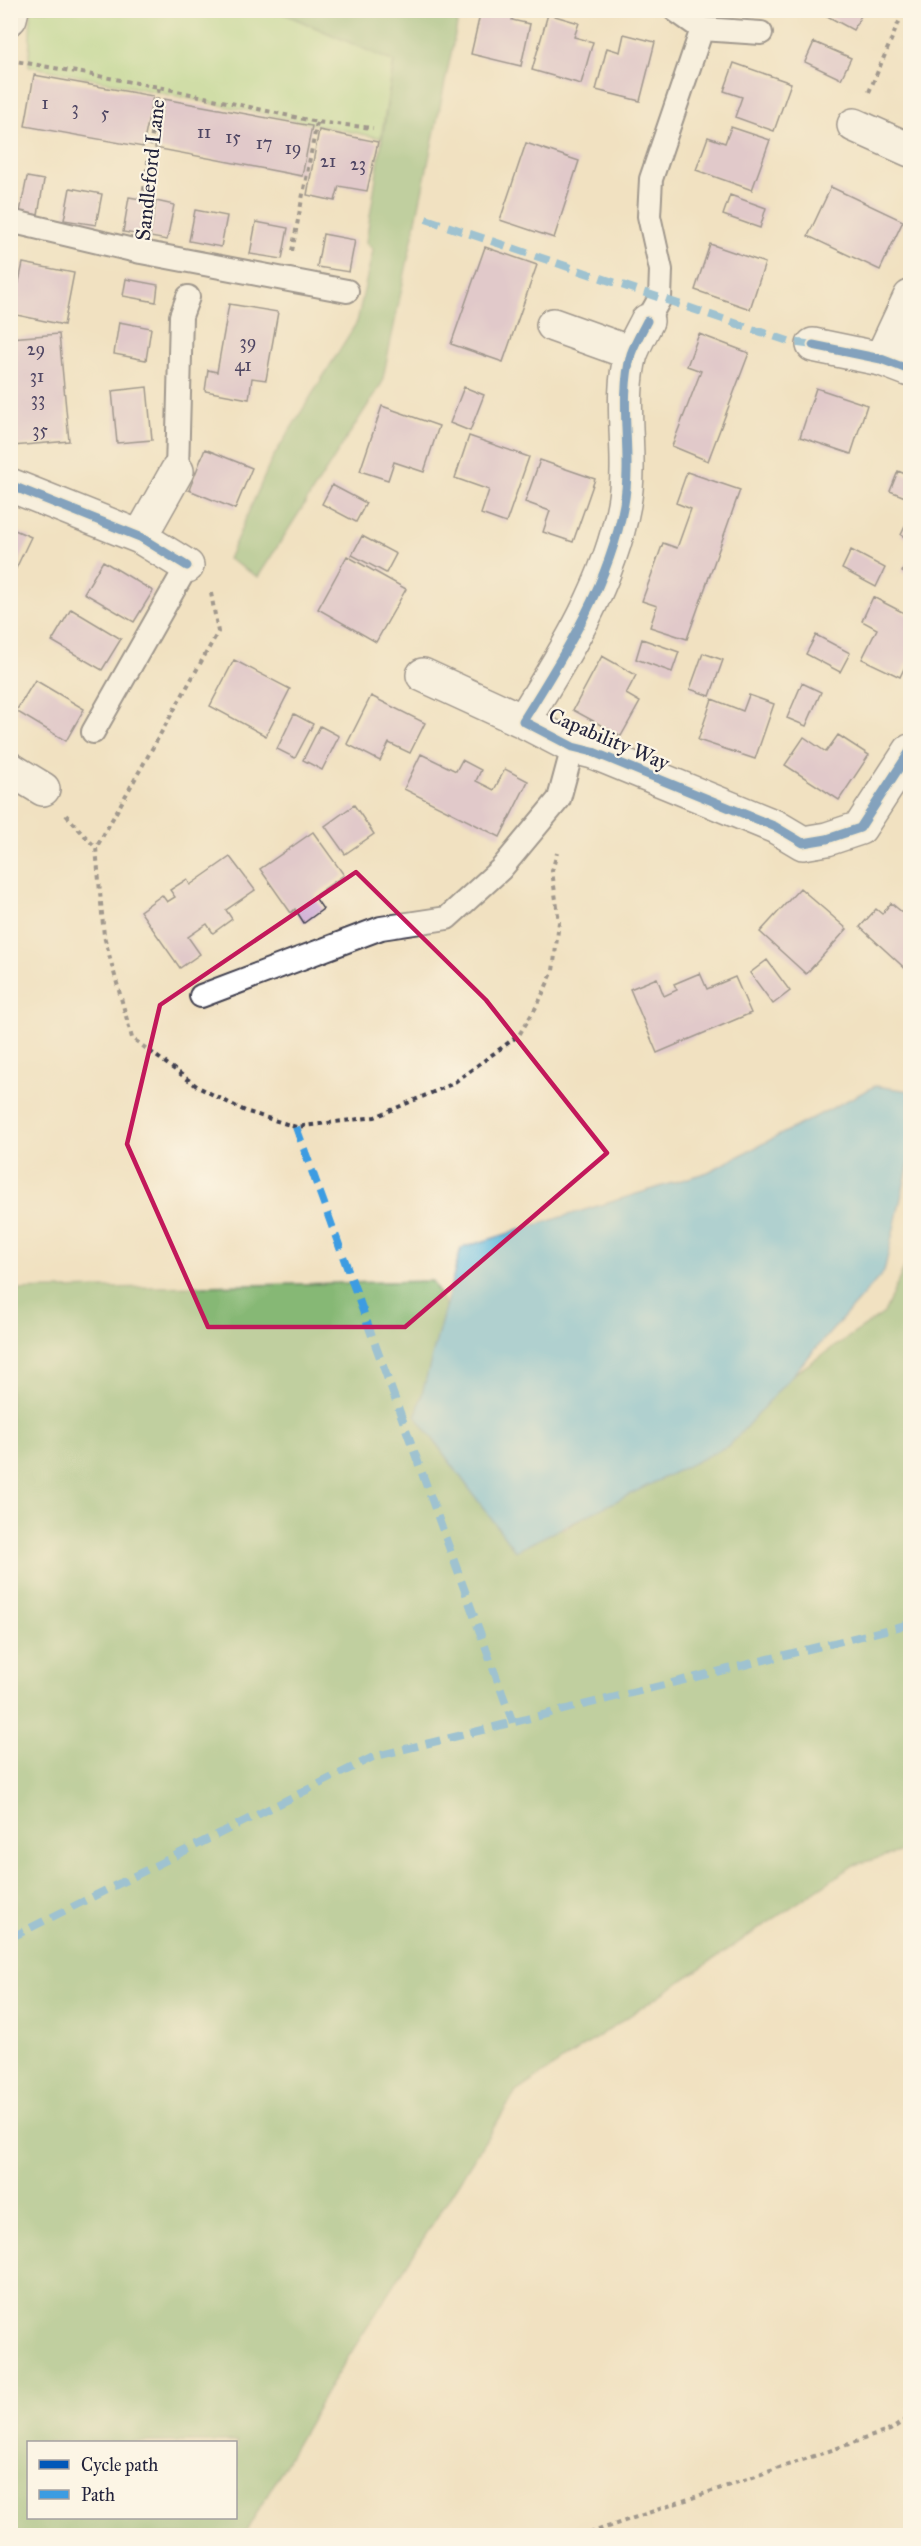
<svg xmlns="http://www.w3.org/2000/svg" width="921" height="2546" font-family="'IM FELL Great Primer',serif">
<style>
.green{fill:#a8d887;stroke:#657d61;stroke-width:1.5}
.forest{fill:#86b874;stroke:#546d58;stroke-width:1.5;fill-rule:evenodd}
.water{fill:#62bbe0;stroke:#426e8e;stroke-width:1.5}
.building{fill:#ceaad5}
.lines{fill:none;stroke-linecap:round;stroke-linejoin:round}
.lane-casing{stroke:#413f4f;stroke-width:26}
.street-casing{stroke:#413f4f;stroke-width:36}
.path{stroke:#413f4f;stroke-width:4;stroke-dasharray:4.5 4.5;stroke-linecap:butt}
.lane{stroke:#fff;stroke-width:22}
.street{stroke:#fff;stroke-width:33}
.quiet{stroke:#3c9ce2;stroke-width:8;stroke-dasharray:15 8;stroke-linecap:butt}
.cycleway-casing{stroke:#fcf5e5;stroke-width:13}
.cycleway{stroke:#0057b8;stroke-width:9}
.marked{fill:none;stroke:#c2185b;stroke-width:4.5;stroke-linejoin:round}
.labels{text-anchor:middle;stroke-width:4.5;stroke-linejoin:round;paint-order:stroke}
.number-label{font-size:18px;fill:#4d4462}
.street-label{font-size:21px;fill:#22223b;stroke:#fcf5e5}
</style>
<rect width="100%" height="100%" fill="#fcf5e5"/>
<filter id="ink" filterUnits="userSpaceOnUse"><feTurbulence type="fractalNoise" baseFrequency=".0167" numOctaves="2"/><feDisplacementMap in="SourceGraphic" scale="12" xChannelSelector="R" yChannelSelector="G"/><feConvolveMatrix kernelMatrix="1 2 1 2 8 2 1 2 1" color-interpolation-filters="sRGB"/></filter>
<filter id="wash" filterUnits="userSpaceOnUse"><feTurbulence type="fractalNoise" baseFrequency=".008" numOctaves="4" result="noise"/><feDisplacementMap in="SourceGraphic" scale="24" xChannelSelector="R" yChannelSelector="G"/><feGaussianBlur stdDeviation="1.35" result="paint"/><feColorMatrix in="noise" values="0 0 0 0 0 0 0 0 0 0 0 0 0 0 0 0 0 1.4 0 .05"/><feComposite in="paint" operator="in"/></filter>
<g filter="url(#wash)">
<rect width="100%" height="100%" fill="#f1e1c1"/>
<path class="green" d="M 31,10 L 278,11 L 394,61 L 381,138 L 29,66 Z"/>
<path class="forest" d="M 278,11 L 460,11 L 382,383 L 258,577 L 228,559 L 272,459 L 357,322 L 373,250 L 366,242 L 394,62 Z
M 910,1254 L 910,1849 L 854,1865 L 516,2092 L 328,2389 L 244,2535 L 11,2535 L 10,1290 L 432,1281 L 564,1530 L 884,1313 ZM 28,2442 L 236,2442 L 236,2518 L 28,2518 Z"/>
<path class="water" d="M 875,1086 L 910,1091 L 910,1159 L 884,1272 L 730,1445 L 515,1551 L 416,1416 L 461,1248 L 708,1172 Z"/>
<g id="blocks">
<path class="building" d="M 481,10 L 514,10 L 512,20 L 530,24 L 521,66 L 471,54 Z
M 816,10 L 864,10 L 853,30 Z
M 548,14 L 579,23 L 574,37 L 593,42 L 581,84 L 532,70 Z
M 624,34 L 655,42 L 640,101 L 596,90 L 607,48 L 620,52 Z
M 814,42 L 851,58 L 841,79 L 805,62 Z
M 734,63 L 791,83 L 774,131 L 735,117 L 742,97 L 724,91 Z
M 34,75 L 153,96 L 143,147 L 25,126 Z
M 164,99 L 312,126 L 302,176 L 155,148 Z
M 731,127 L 770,140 L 752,190 L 696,170 L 708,137 L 725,143 Z
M 319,130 L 378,142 L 367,191 L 339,186 L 335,201 L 307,195 Z
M 526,143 L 579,161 L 554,238 L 500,220 Z
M 27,177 L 44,180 L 38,215 L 20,212 Z
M 831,187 L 903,221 L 880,270 L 808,236 Z
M 70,188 L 102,194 L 96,225 L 64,220 Z
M 730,195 L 766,208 L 760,228 L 723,215 Z
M 129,197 L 147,200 L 141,235 L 123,232 Z
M 156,201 L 174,205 L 167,240 L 150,237 Z
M 195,210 L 227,216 L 221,247 L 189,241 Z
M 256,222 L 288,228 L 282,259 L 250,254 Z
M 323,234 L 355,240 L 349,272 L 317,267 Z
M 710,244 L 765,263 L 750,309 L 695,290 Z
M 485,247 L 537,265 L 503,362 L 451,344 Z
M 23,263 L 74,273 L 64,325 L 12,314 Z
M 126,279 L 158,285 L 156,302 L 123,296 Z
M 229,304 L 278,312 L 266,380 L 252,378 L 249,399 L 205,391 L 208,370 L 217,372 Z
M 119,322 L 151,328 L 146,360 L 114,354 Z
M 59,334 L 69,441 L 13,446 L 10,338 Z
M 699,334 L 749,353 L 708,461 L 672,446 L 701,371 L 687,366 Z
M 147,387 L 152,440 L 117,443 L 112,391 Z
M 464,387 L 484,395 L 470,431 L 450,423 Z
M 816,388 L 867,405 L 851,454 L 800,437 Z
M 382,406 L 439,426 L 424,472 L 394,462 L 388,480 L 360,471 Z
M 469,436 L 529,457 L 506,523 L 481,514 L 489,490 L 455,478 Z
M 205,449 L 252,468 L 235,509 L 189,490 Z
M 540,460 L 595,479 L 573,542 L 543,532 L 550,511 L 525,502 Z
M 898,471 L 910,476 L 910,499 L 890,491 Z
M 687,472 L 740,490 L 687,639 L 650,627 L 657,606 L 642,601 L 663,543 L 677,548 L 691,509 L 676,503 Z
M 332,485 L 366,503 L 356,522 L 322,504 Z
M 910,516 L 910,540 L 901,535 Z
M 10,528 L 31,537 L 10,581 Z
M 362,536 L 396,554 L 386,573 L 352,555 Z
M 851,550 L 885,568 L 876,587 L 842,569 Z
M 910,553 L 910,576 L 902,572 Z
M 347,556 L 406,589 L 376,642 L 318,609 Z
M 103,561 L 153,591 L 134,622 L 84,593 Z
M 873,597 L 910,616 L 910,656 L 900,677 L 862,659 L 877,629 L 862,621 Z
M 71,609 L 121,639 L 102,670 L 52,641 Z
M 816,635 L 850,653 L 840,672 L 806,654 Z
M 642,639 L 679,652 L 672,672 L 636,659 Z
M 703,653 L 723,660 L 710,696 L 690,689 Z
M 602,656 L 636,675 L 626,694 L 640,702 L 621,736 L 573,710 Z
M 234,660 L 290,689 L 266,736 L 210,706 Z
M 35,680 L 84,709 L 66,741 L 16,711 Z
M 802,683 L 821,692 L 806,726 L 787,718 Z
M 749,695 L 774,704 L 755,759 L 698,740 L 712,699 L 743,711 Z
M 371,696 L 425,723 L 410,753 L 389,743 L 380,761 L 347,744 Z
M 294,714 L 313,724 L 295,758 L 277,749 Z
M 320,726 L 339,736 L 322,770 L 303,760 Z
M 838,735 L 869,755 L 839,800 L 785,765 L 804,737 L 826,752 Z
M 421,754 L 456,771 L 462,760 L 481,770 L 476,781 L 494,790 L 505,769 L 528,781 L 500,837 L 404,789 Z
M 354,805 L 374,834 L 345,854 L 325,826 Z
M 313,832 L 344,875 L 314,896 L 323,909 L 304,923 L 295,909 L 291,913 L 260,869 Z
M 230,857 L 255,890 L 226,910 L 232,919 L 213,933 L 207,924 L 188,937 L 200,954 L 180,968 L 140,911 L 162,895 L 167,902 L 175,897 L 170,890 L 187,879 L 190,885 Z
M 800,888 L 847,929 L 806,974 L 760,932 Z
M 891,903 L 903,913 L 910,905 L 910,973 L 860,927 L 876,909 L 882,914 Z
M 767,960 L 790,991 L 773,1004 L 750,973 Z
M 700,973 L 707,989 L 735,977 L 751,1013 L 657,1053 L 630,989 L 657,978 L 664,996 L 677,990 L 674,984 Z"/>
</g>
</g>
<g filter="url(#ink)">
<use href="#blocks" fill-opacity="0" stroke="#413f4f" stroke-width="1.5"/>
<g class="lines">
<defs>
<path id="lane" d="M 702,29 L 761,33
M 10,221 L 141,252 L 347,291
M 647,321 L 660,298 L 661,270 L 649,216 L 651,179 L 702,29 L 675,10
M 177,471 L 181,316 L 188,297
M 93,732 L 187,566
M 201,996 L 381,928 L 447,918 L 501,869 L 559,799 L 573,747"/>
<path id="street" d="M 10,18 L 12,10
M 854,125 L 910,150
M 647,321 C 642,331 635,343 631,354 C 618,402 633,455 624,504 C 610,582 565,654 523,721 L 573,747 L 593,752 L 776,827 L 803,843 L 827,839 L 860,828 L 910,751
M 553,325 L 631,353
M 813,345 L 881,359 L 910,370
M 881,359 L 910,297
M 10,485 L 140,537 L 187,566
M 140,537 L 177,471
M 423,675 L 523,721
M 10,769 L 43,789"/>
</defs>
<use href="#lane" class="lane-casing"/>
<use href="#street" class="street-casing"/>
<path class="path" d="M 10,60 L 159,87 L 317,122 L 373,128
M 869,92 L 904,10
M 146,221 L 150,198 L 143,196 L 159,87
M 292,251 L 317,122
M 211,593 L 218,632 L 96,848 L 104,936 L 132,1038 L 198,1087 L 245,1111 L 296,1127 L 375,1117 L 452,1084 L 519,1035 L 538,1004 L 553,971 L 559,922 L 552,871 L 557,853
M 66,815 L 96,848
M 581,2536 L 890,2430 L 910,2417"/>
<use href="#lane" class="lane"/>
<use href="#street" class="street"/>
<path class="quiet" d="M 426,219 L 791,342 L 813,345
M 296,1127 L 513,1723
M 10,1938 L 373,1757 L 910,1624"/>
<defs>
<path id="cycleway" d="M 647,321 C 642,331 635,343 631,354 C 618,402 633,455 624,504 C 610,582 565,654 523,721 L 573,747 L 593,752 L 776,827 L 803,843 L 827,839 L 860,828 L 910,751
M 813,345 L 881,359 L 910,370
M 10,485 L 140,537 L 187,566"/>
</defs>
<use href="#cycleway" class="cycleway-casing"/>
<use href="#cycleway" class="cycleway"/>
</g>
</g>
<path d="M0 0H921V2546H0ZM 356,872 L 486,1000 L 607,1153 L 405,1327 L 208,1327 L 127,1144 L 160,1005 Z" fill="#f1e1c1" fill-opacity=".55" fill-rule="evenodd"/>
<path class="marked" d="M 356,872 L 486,1000 L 607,1153 L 405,1327 L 208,1327 L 127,1144 L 160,1005 Z"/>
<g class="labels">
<g class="number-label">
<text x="45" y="109">1</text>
<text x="75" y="114">3</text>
<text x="105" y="119">5</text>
<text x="204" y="138">11</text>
<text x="233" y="143">15</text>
<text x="264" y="149">17</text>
<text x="293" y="154">19</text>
<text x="328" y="167">21</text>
<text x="358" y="170">23</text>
<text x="248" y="348">39</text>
<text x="36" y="355">29</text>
<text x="243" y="371">41</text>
<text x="37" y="382">31</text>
<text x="38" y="405">33</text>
<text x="40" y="436">35</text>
</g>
<g class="street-label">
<text transform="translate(150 170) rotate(-84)" y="7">Sandleford Lane</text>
<text transform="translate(609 739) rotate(23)" y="7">Capability Way</text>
</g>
</g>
<rect width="921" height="2546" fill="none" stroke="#fcf5e5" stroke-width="36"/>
<rect x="27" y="2441" width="210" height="78" fill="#fcf5e5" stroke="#a5a1a1" stroke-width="1.5"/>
<rect x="39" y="2460" width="30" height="9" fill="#0057b8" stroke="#a5a1a1" stroke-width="1.5"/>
<text x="81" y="2471" font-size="18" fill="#22223b">Cycle path</text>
<rect x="39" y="2490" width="30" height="9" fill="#3c9ce2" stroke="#a5a1a1" stroke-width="1.5"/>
<text x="81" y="2501" font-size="18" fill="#22223b">Path</text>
</svg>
